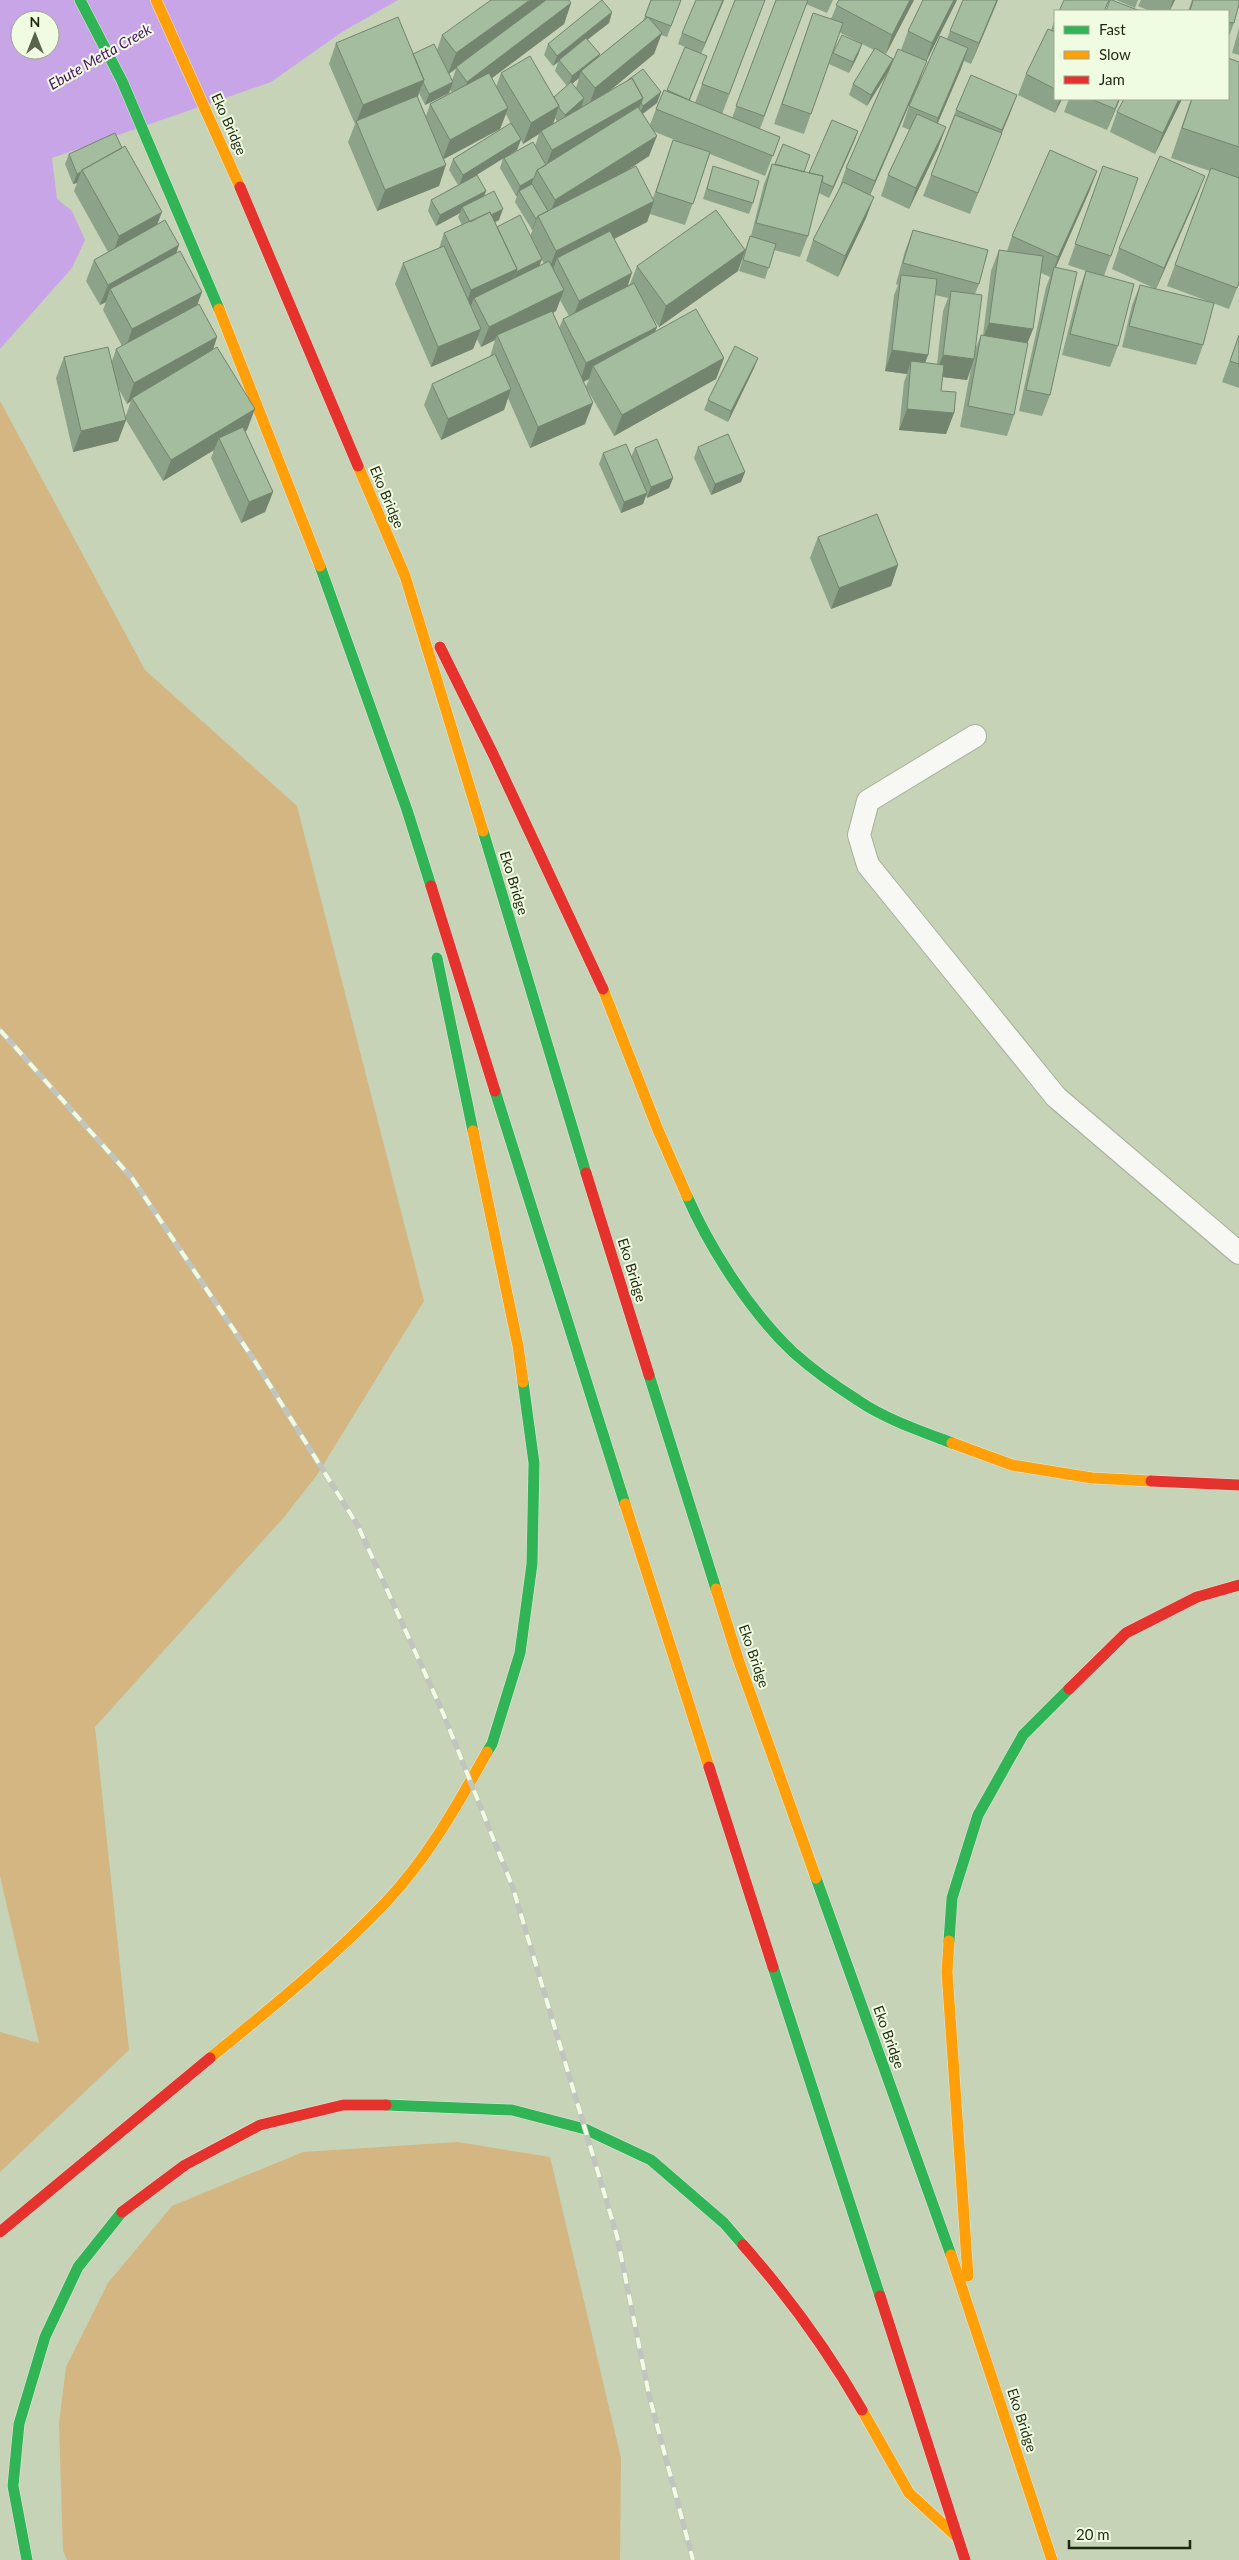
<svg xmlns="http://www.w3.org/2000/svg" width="1239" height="2560" font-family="Lato,sans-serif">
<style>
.green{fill:#d3b682}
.water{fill:#c8a5e6;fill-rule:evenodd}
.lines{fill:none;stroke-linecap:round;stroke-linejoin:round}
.lane-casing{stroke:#a7b099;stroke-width:24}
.fast-casing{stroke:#e6ebde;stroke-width:12}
.slow-casing{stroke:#e6ebde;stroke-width:12}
.jam-casing{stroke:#e6ebde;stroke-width:12}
.lane{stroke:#f7f8f4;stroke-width:22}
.fast{stroke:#30b455;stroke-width:11}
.slow{stroke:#ff9f0a;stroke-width:11}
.jam{stroke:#e5322d;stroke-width:11}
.rail-casing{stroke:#c1c5bd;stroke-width:5.5}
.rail{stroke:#f0fce1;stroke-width:4;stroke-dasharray:11;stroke-linecap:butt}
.wall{fill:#8da389;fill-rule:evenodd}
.shaded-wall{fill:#73846f}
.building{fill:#a4bd9f;stroke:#73846f}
.labels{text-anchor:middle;stroke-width:4;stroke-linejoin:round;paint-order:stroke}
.street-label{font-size:14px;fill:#1f2713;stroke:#f0fce1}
.water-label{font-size:15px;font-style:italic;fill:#49106e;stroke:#f0fce1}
</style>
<rect width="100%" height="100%" fill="#c7d3b6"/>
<path class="green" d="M 0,401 L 145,670 L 297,806 L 424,1301 L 317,1475 L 285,1516 L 95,1727 L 129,2050 L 0,2172 L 0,2032 L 39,2043 L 0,1876 Z
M 458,2142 L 550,2157 L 621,2458 L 620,2560 L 67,2560 L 63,2551 L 59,2423 L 66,2367 L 108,2283 L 172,2206 L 303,2152 Z"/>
<path class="water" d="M 0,0 L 398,0 L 342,32 L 271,82 L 52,158 L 57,199 L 72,211 L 85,240 L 72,268 L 0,349 ZM 20,20 L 50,20 L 50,50 L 20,50 Z"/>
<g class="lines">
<defs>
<path id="lane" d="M 975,736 L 868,801 L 859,835 L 868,865 L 1056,1097 L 1239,1253"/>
<path id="fast" d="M 80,0 L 122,81 L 219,309
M 320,566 L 407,810 L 431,886
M 483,831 L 586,1173
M 437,958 L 473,1131
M 495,1091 L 625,1504
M 687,1196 C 710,1249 752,1314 794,1353 C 813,1370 837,1387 859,1401 C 885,1419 923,1432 952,1443
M 649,1375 L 716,1589
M 487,1752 L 492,1744 L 520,1653 L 532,1564 L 534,1463 L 523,1382
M 816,1878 L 951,2255
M 949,1941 L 952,1898 L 978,1815 L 1023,1735 L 1069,1689
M 773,1967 L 880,2296
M 386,2105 L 512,2110 L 585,2129 L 651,2160 L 724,2223 L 743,2245
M 27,2560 L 13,2486 L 19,2424 L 45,2337 L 78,2267 L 122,2212"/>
<path id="slow" d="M 156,0 L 240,187
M 219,309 L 320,566
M 358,466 L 405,576 L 483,831
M 603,989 L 658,1130 L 687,1196
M 473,1131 L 518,1346 L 523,1382
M 952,1443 L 1012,1465 L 1092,1478 L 1151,1481
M 625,1504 L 709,1767
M 716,1589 L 738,1659 L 816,1878
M 949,1941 L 947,1972 L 968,2276
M 210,2058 C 271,2008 332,1959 386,1902 C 427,1859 458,1804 487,1752
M 951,2255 L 1052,2560
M 862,2410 L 909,2493 L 957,2537"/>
<path id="jam" d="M 240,187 L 358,466
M 440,647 L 494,756 L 603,989
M 431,886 L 495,1091
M 586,1173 L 649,1375
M 1151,1481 L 1239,1485
M 1069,1689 L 1126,1633 L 1197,1597 L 1239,1585
M 709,1767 L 773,1967
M 122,2212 L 185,2165 L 260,2125 L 343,2105 L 386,2105
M 0,2232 L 210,2058
M 743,2245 C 788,2296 828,2351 862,2410
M 880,2296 L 965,2560"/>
</defs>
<use href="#lane" class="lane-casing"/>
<use href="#fast" class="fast-casing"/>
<use href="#slow" class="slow-casing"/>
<use href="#jam" class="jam-casing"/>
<use href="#lane" class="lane"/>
<use href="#fast" class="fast"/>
<use href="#slow" class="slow"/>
<use href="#jam" class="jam"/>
<defs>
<path id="rail" d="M 0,1030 L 132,1178 L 256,1363 L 358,1526 L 443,1713 L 513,1888 L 617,2236 L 649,2395 L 693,2560"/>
</defs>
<use href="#rail" class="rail-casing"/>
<use href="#rail" class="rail"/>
</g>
<path class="wall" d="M 651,0 L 681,0 L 667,37 L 661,35 L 654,54 L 609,91 L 661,92 L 657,103 L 643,114 L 650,125 L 656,109 L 666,91 L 703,67 L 690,100 L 695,103 L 702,84 L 765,0 L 722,114 L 732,118 L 776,0 L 833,0 L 827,13 L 806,4 L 760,129 L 780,137 L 765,176 L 710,154 L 685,225 L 650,214 L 647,222 L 614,239 L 628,285 L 630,284 L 637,266 L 745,250 L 750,236 L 751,236 L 764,184 L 772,164 L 809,173 L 858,131 L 854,142 L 829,198 L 819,193 L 808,236 L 800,257 L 774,250 L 765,279 L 739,271 L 745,252 L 738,271 L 659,327 L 653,318 L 657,327 L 655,331 L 724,358 L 716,379 L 614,436 L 586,387 L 589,379 L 583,382 L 585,424 L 530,448 L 508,398 L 504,410 L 441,440 L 424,405 L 432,384 L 490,357 L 495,340 L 481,347 L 477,339 L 473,349 L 431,367 L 395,284 L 403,263 L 439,248 L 444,233 L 462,225 L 458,217 L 460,213 L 436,226 L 428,211 L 431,200 L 458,185 L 449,170 L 453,159 L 511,124 L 506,114 L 500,129 L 444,159 L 439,186 L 377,211 L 348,142 L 355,124 L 329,64 L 336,43 L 413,54 L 437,50 L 442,35 L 571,3 L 564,24 L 492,78 L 496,87 L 501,73 L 554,97 L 567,86 L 555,71 L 558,62 L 553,66 L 544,55 L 548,44 L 612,12 L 609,23 L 588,39 L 598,57 L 643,21 ZM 456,69 L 452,80 L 449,74 ZM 579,78 L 576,88 L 572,84 ZM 450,90 L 452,92 L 430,104 L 426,116 L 418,97 L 419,93 L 425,105 L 449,93 ZM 555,118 L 557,121 L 553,124 ZM 655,132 L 675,140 L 673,140 L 653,198 L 628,170 L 649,156 ZM 539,134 L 535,146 L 508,155 L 517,150 L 521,140 L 523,144 ZM 503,158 L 500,168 L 516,196 L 517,196 L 515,202 L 532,230 L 533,229 L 530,236 L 497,227 L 495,222 L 499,220 L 484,196 L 486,191 L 471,178 ZM 534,244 L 544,264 L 539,266 ZM 560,300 L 569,316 L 563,319 L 559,328 L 553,313 L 556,311 Z
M 724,0 L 701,54 L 678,44 L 682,33 Z
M 839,0 L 914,0 L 885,54 L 893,59 L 890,67 L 901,50 L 908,31 L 957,0 L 926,61 L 919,82 L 870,195 L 866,218 L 838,277 L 806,261 L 813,240 L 839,189 L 846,168 L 889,71 L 867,106 L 849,95 L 853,84 L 874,50 L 839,32 L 804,134 L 774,124 L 813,13 L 831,19 Z
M 998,0 L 971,64 L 964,61 L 937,123 L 946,127 L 938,148 L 909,209 L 881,196 L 888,175 L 910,130 L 902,127 L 909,106 L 947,39 L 950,31 Z
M 1116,0 L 1138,0 L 1135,8 Z
M 1141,0 L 1175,0 L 1170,11 L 1150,11 L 1138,6 Z
M 1192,0 L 1239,0 L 1234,23 L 1228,39 L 1228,11 L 1188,11 Z
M 1055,19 L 1055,99 L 1062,99 L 1055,113 L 1018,95 L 1026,74 L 1051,30 Z
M 1239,28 L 1239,55 L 1232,53 Z
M 862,44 L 858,55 L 849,73 L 829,64 L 833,53 Z
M 1239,62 L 1239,283 L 1229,309 L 1167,286 L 1210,171 L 1171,158 L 1191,99 L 1228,99 Z
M 1017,95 L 970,214 L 923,196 L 948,131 L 956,110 Z
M 1069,99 L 1120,99 L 1107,130 L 1064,112 Z
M 1124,99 L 1182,99 L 1155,154 L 1110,132 L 1117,112 Z
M 69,154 L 158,224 L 179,245 L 176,253 L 202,292 L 197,305 L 217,337 L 213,350 L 247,430 L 245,432 L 273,492 L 265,512 L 241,523 L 211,458 L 214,450 L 163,481 L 126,420 L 118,441 L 73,452 L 56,378 L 64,357 L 112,361 L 116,349 L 122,346 L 103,310 L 106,302 L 100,305 L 86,281 L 94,260 L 108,252 L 74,191 L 77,183 L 73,184 L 65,164 ZM 118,388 L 127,404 L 131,401 L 125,418 Z
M 713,166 L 753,203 L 749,214 L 703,199 Z
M 1103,166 L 1111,256 L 1104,276 L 1118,346 L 1110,367 L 1062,355 L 1078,292 L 1086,271 L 1068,265 Z
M 1097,171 L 1089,192 L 1056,267 L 1050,395 L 1042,416 L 1019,411 L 1046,287 L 1050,277 L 1041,273 L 1033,329 L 1027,344 L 1014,415 L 1007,436 L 960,427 L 971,368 L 967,380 L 942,377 L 941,391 L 954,413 L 946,434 L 899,430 L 904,382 L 907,374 L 885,371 L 894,295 L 898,285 L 896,284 L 905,251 L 913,230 L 979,284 L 975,294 L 975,350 L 981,335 L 983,335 L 991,271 L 999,250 L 1007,251 L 1012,236 ZM 935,295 L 948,298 L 943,311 L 937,364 L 925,363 L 928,355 Z
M 1197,196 L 1156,289 L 1112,269 L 1119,248 Z
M 1140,285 L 1203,345 L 1196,365 L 1122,347 L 1132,305 Z
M 1239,335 L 1239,388 L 1222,382 Z
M 758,358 L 754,368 L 728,422 L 704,410 L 708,400 Z
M 698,447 L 745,472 L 741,482 L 711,495 L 694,458 Z
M 635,448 L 673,478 L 669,488 L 647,498 L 646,495 L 643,504 L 621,513 L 599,464 L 603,453 L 631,457 Z
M 818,537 L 898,565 L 891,586 L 831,609 L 810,558 Z"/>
<path class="shaded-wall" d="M 530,0 L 552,0 L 448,74 L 456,53 Z
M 723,0 L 724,0 L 701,54 L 705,43 Z
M 910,0 L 914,0 L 885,56 L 892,35 Z
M 954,0 L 957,0 L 925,64 L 932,43 Z
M 997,0 L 998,0 L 971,64 L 979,43 Z
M 1173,0 L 1175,0 L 1169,11 Z
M 571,3 L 564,24 L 460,102 L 467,82 Z
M 612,12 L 609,23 L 560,61 L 559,60 L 558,62 L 553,66 L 557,56 Z
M 662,33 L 654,54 L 588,109 L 595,88 Z
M 862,44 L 858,55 L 849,73 L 853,62 Z
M 968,48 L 961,69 L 931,139 L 938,118 Z
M 600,54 L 596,64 L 581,71 L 579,78 L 568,87 L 572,76 Z
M 893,59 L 889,70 L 867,106 L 871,95 Z
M 927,61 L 919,82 L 867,202 L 875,181 Z
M 424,80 L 416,100 L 356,123 L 363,105 Z
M 453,82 L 449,93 L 425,105 L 429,94 Z
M 661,92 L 657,103 L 639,116 L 643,106 Z
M 1017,95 L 1009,116 L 1000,137 L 970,214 L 1002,130 Z
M 584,98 L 581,109 L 561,126 L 565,115 Z
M 643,98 L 635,118 L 544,171 L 552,150 Z
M 1060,99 L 1062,99 L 1055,113 Z
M 1119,99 L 1120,99 L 1107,130 L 1115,109 Z
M 1179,99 L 1182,99 L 1155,154 L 1163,133 Z
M 559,106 L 552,127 L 541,131 L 539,134 L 523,144 L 531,123 Z
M 508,108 L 500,129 L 442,160 L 450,140 Z
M 946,127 L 938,148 L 909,209 L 916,188 Z
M 858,131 L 854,142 L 829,198 L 833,187 Z
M 657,136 L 649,156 L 547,221 L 555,200 Z
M 521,139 L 517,150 L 459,186 L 463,175 Z
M 446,165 L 439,186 L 377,211 L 385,190 Z
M 1097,171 L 1089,192 L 1051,278 L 1058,257 Z
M 81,172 L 77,183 L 73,184 L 77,174 Z
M 1205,176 L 1197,196 L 1156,289 L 1164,268 Z
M 534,178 L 530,188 L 519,191 L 517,196 L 516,196 L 520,186 Z
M 486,191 L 482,201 L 462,207 L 460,213 L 436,226 L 440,215 Z
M 874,197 L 866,218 L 838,277 L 845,256 Z
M 654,201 L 647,222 L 561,266 L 557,258 L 553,269 L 548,272 L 556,251 Z
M 503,209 L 499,220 L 468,236 L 471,225 Z
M 162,212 L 154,233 L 112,257 L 119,236 Z
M 537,218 L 533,229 L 532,230 L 536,219 Z
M 179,245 L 172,266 L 110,289 L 106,302 L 100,305 L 108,285 Z
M 745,250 L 738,271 L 659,327 L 666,306 Z
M 542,259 L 538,270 L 512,283 L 516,272 Z
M 517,269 L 509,289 L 474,298 L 470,308 L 464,311 L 471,290 Z
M 632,273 L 625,294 L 572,321 L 579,301 Z
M 564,290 L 556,311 L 499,339 L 497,335 L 495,340 L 481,347 L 489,327 Z
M 202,292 L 194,313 L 125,350 L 132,329 Z
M 989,323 L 1033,329 L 1025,349 L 981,343 Z
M 657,327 L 649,347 L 593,366 L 589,379 L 579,384 L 586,363 Z
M 481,329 L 473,349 L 431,367 L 438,347 Z
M 217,337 L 210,358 L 132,398 L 131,401 L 127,404 L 134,383 Z
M 892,350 L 928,355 L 920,376 L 911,361 L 907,374 L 885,371 Z
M 943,355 L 974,359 L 967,380 L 935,376 Z
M 724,358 L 716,379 L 614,436 L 622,415 Z
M 758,358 L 754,368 L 728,422 L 731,411 Z
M 511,389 L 504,410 L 441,440 L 448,419 Z
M 593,403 L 585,424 L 530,448 L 538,427 Z
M 255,409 L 247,430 L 222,445 L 219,438 L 214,450 L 163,481 L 171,460 Z
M 907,409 L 954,413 L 946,434 L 899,430 Z
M 126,420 L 118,441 L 73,452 L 81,431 Z
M 745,472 L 741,482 L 711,495 L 715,484 Z
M 673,478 L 669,488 L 647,498 L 651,487 Z
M 273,492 L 265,512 L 241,523 L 249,502 Z
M 647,493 L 643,504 L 621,513 L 624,502 Z
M 898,565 L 891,586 L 831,609 L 839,588 Z"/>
<path class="building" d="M 491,0 L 530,0 L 456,53 L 442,35 Z
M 546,0 L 569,0 L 571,3 L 467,82 L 456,67 Z
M 602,0 L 612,12 L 557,56 L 548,44 Z
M 651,0 L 681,0 L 671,26 L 645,16 Z
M 696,0 L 723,0 L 705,43 L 682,33 Z
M 735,0 L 765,0 L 729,94 L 702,84 Z
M 776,0 L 808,0 L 764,116 L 736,106 Z
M 839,0 L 910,0 L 892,35 L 836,5 Z
M 923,0 L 954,0 L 932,43 L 908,31 Z
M 963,0 L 997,0 L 979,43 L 950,31 Z
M 1064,0 L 1109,0 L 1104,11 L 1059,11 Z
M 1110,0 L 1112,0 L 1140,11 L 1106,11 Z
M 1193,0 L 1239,0 L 1239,4 L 1234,23 L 1228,22 L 1228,11 L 1190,11 Z
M 813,13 L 843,23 L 811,114 L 782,104 Z
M 398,17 L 424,80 L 363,105 L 336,43 Z
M 648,17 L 662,33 L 595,88 L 581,71 Z
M 1048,29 L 1055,32 L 1055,89 L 1026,74 Z
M 842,35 L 862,44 L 853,62 L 833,53 Z
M 940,36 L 968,48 L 938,118 L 909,106 Z
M 586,38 L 600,54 L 572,76 L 559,60 Z
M 434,44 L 453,82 L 429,94 L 423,82 L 424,80 L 413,54 Z
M 685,47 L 707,56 L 689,100 L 667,90 Z
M 875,48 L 893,59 L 871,95 L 853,84 Z
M 898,49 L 927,61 L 875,181 L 846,168 Z
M 530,56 L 559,106 L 531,123 L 501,73 Z
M 1228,58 L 1239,62 L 1239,147 L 1182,128 L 1192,99 L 1228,99 Z
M 643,69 L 661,92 L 643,106 L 641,103 L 643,98 L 632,78 L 628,80 Z
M 489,73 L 508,108 L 450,140 L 430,104 Z
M 971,75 L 1017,95 L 1002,130 L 956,110 Z
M 632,78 L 643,98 L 552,150 L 541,131 Z
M 571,82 L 584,98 L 565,115 L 559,108 L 559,106 L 554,97 Z
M 664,90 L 780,137 L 773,156 L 656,109 Z
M 417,96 L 446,165 L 385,190 L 356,121 Z
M 1091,99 L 1119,99 L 1115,109 Z
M 1124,99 L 1179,99 L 1163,133 L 1117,112 Z
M 638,107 L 657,136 L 555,200 L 537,170 Z
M 917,114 L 946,127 L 916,188 L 888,175 Z
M 955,115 L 1002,133 L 978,193 L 931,175 Z
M 832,120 L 858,131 L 833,187 L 822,182 L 823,176 L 809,173 Z
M 511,123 L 521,139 L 463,175 L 453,159 Z
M 115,133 L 122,148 L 82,170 L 81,172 L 77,174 L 69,154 Z
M 673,140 L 710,152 L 693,204 L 656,192 Z
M 533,142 L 546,165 L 537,170 L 534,178 L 520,186 L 504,158 Z
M 783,144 L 810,155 L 804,172 L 775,164 Z
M 125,146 L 162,212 L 119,236 L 82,170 Z
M 1050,150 L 1097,171 L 1058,257 L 1012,236 Z
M 1160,156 L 1205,176 L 1164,268 L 1119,248 Z
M 772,164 L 823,176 L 808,236 L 756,223 Z
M 636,166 L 654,201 L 556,251 L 538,216 Z
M 713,166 L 759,181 L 753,203 L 707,189 Z
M 1103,166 L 1138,178 L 1111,256 L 1075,244 Z
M 1211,168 L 1239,178 L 1239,282 L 1237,288 L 1175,265 Z
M 477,175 L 486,191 L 440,215 L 431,200 Z
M 843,182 L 874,197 L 845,256 L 813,240 Z
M 532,184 L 548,211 L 538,216 L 537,218 L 536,219 L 519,191 Z
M 494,191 L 503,209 L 491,215 L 490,212 L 470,222 L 462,207 Z
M 716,210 L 745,250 L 666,306 L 637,266 Z
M 490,212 L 517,269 L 471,290 L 444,233 Z
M 520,215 L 542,259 L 516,272 L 517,269 L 497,227 Z
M 165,220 L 179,245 L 108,285 L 94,260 Z
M 913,230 L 988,250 L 979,284 L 903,263 Z
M 610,231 L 632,273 L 579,301 L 557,258 Z
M 750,236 L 776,244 L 769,268 L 743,260 Z
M 444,246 L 481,329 L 438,347 L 403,263 Z
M 999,250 L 1043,256 L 1033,329 L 989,323 Z
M 180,251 L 202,292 L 132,329 L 110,289 Z
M 549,261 L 564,290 L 489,327 L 474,298 Z
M 1054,267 L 1077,272 L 1050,395 L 1026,390 Z
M 1086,271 L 1134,284 L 1118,346 L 1070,334 Z
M 901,275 L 937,279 L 928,355 L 892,350 Z
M 634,283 L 657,327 L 586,363 L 563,319 Z
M 1140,285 L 1214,303 L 1203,345 L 1129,326 Z
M 951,291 L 982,295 L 974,359 L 943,355 Z
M 199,304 L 217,337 L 134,383 L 116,349 Z
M 696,309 L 724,358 L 622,415 L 593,366 Z
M 552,311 L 593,403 L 538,427 L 497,335 Z
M 981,335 L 1028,343 L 1014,415 L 968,406 Z
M 1239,335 L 1239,364 L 1230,361 Z
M 735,346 L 758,358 L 731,411 L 708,400 Z
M 108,347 L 126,420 L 81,431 L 64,357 Z
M 217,347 L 255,409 L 171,460 L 132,398 Z
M 495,354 L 511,389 L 448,419 L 432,384 Z
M 911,361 L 944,365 L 941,391 L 956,392 L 954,413 L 907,409 Z
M 243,427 L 273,492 L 249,502 L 219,438 Z
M 728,434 L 745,472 L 715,484 L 698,447 Z
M 657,439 L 673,478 L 651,487 L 635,448 Z
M 626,444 L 647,493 L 624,502 L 603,453 Z
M 877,514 L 898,565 L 839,588 L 818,537 Z"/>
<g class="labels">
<g class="street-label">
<text transform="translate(229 124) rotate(66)" y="5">Eko Bridge</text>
<text transform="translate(387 497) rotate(67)" y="5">Eko Bridge</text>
<text transform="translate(514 883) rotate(73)" y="5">Eko Bridge</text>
<text transform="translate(632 1270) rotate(73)" y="5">Eko Bridge</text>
<text transform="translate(754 1656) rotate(71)" y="5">Eko Bridge</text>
<text transform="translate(889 2037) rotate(70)" y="5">Eko Bridge</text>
<text transform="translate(1022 2420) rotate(72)" y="5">Eko Bridge</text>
</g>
<g class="water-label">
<text transform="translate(100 57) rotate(-30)" y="5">Ebute Metta Creek</text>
</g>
</g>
<rect x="1054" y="10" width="175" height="90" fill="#f0fce1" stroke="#9ca78f"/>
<rect x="1064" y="26" width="25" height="8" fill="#30b455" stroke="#9ca78f"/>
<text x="1099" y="35" font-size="15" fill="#1f2713">Fast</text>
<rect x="1064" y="51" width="25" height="8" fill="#ff9f0a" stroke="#9ca78f"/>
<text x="1099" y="60" font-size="15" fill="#1f2713">Slow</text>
<rect x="1064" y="76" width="25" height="8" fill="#e5322d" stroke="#9ca78f"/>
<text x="1099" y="85" font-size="15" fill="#1f2713">Jam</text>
<g transform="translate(35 35)"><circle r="24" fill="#f0fce1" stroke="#9ca78f"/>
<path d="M0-4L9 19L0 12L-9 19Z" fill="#5a634c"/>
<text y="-8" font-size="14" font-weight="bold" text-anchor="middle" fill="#1f2713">N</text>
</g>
<path d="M1069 2540v8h121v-8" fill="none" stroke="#1f2713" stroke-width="2.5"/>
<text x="1076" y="2540" font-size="15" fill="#1f2713" stroke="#f0fce1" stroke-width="4" paint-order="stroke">20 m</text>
</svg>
